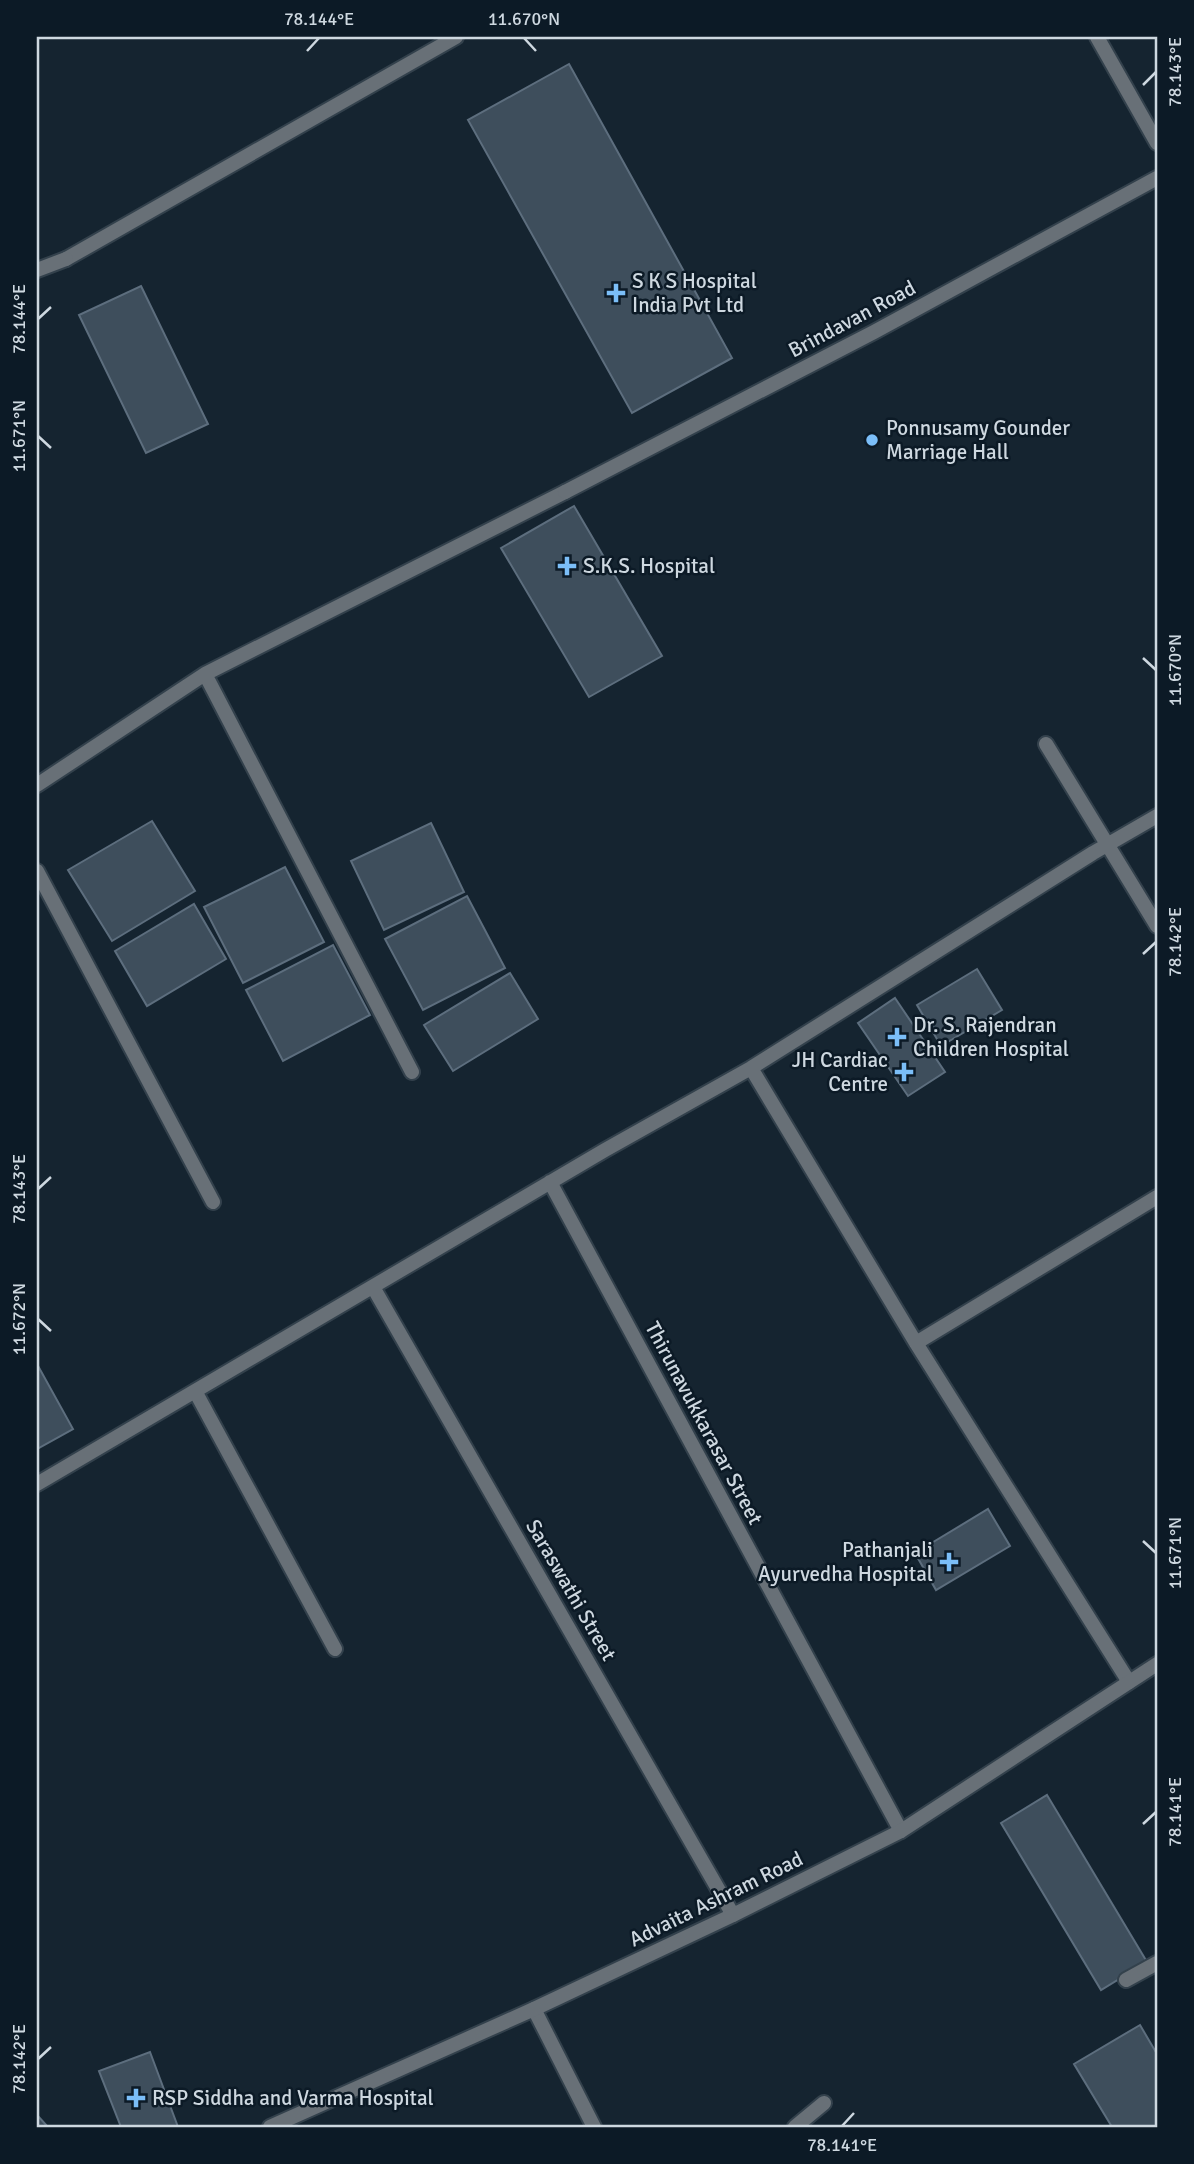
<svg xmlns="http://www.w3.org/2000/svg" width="1194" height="2164" font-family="Signika,sans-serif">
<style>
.building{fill:#3e4e5c;stroke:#5d6e7e;stroke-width:2}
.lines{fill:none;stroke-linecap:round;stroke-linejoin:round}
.minor-casing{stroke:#33414c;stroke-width:18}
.tertiary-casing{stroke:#33414c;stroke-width:18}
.minor{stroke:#687077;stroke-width:14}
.tertiary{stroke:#687077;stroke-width:14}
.ticks{fill:none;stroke:#ced8e0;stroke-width:2.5}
.poi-dot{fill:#7bbef8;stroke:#0c1a26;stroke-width:2.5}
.labels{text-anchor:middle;stroke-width:5;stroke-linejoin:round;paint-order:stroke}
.poi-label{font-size:21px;fill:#ced8e0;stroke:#0c1a26;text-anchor:start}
.street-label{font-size:21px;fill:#ced8e0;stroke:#0c1a26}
.neatline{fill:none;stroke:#ced8e0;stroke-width:2.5}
.ticks-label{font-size:18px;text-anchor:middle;fill:#ced8e0}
</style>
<rect width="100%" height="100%" fill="#152430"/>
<path class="building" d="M 569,64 L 732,358 L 632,413 L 468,120 Z
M 141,286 L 208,424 L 146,453 L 79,315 Z
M 574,506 L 662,656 L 589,697 L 501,548 Z
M 152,821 L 195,891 L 112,941 L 68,870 Z
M 431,823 L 464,892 L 384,930 L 351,861 Z
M 285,867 L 324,942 L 243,983 L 204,907 Z
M 467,896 L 505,968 L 423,1010 L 385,939 Z
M 194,904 L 226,959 L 147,1006 L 115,951 Z
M 333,945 L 370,1015 L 283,1061 L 246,990 Z
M 977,969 L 1002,1010 L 941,1046 L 917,1005 Z
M 510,973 L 538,1019 L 453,1071 L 424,1025 Z
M 895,998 L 945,1072 L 908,1096 L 858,1023 Z
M 37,1364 L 73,1429 L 37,1449 Z
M 988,1509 L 1010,1546 L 936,1590 L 915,1553 Z
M 1047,1795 L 1147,1962 L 1101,1990 L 1001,1823 Z
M 1140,2025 L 1157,2054 L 1157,2127 L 1112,2127 L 1074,2064 Z
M 150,2052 L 178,2127 L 121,2127 L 99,2071 Z
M 37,2115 L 48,2127 L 37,2127 Z"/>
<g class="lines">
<defs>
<path id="minor" d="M 1097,37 L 1157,143
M 66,259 L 456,37
M 205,674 L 412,1072
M 1046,744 L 1157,926
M 37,785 L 205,674 L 565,492
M 37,871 L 213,1202
M 751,1068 L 916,1343 L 1129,1682
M 550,1182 L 901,1831
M 373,1287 L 733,1915
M 916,1343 L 1157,1197
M 195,1391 L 335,1649
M 37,1484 L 605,1150 L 751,1068 L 1093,853 L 1157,816
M 1126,1980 L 1157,1963
M 534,2009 L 594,2127
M 795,2127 L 824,2103"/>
<path id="tertiary" d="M 37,270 L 66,259
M 565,492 L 874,332 L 1157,178
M 270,2127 L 534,2009 L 733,1915 L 901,1831 L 1157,1664"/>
</defs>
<use href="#minor" class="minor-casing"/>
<use href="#tertiary" class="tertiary-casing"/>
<use href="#minor" class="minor"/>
<use href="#tertiary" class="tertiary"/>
</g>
<path class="ticks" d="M 524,38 L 536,51M 307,51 L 319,38M 1143,85 L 1156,72M 38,319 L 51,307M 38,436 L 51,448M 1143,658 L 1156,670M 1143,954 L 1156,942M 38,1189 L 51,1177M 38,1319 L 51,1331M 1143,1541 L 1156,1553M 1143,1824 L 1156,1812M 38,2059 L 51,2047M 842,2126 L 854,2113"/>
<g class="poi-dot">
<path d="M612.5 282.5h7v7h7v7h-7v7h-7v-7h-7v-7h7z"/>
<circle cx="872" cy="440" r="7"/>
<path d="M563.5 555.5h7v7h7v7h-7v7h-7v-7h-7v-7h7z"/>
<path d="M893.5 1026.5h7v7h7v7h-7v7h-7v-7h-7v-7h7z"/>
<path d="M900.5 1061.5h7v7h7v7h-7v7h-7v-7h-7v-7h7z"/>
<path d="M945.5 1551.5h7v7h7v7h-7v7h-7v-7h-7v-7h7z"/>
<path d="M132.5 2087.5h7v7h7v7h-7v7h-7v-7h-7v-7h7z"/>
</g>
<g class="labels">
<g class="poi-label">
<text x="632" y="288">S K S Hospital<tspan x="632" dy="24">India Pvt Ltd</tspan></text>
<text x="886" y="435">Ponnusamy Gounder<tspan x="886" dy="24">Marriage Hall</tspan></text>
<text x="583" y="573">S.K.S. Hospital</text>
<text x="913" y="1032">Dr. S. Rajendran<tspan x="913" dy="24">Children Hospital</tspan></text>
<text x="888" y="1067" text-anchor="end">JH Cardiac<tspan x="888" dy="24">Centre</tspan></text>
<text x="933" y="1557" text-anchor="end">Pathanjali<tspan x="933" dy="24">Ayurvedha Hospital</tspan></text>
<text x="152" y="2105">RSP Siddha and Varma Hospital</text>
</g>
<g class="street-label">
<text transform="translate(852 319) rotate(-28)" y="7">Brindavan Road</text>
<text transform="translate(704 1423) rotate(62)" y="7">Thirunavukkarasar Street</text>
<text transform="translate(571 1590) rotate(60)" y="7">Saraswathi Street</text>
<text transform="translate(716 1899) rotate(-26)" y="7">Advaita Ashram Road</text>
</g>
</g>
<rect width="1194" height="2164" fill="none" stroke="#0c1a26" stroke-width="77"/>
<rect x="38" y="38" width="1118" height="2088" class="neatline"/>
<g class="ticks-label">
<text x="319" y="25">78.144°E</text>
<text x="524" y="25">11.670°N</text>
<text transform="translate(1175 72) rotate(-90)" y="6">78.143°E</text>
<text transform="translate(19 319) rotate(-90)" y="6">78.144°E</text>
<text transform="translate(19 436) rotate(-90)" y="6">11.671°N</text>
<text transform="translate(1175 670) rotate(-90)" y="6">11.670°N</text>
<text transform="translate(1175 942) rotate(-90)" y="6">78.142°E</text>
<text transform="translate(19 1189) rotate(-90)" y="6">78.143°E</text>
<text transform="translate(19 1319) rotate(-90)" y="6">11.672°N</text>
<text transform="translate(1175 1553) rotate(-90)" y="6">11.671°N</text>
<text transform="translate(1175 1812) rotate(-90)" y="6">78.141°E</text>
<text transform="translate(19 2059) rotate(-90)" y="6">78.142°E</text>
<text x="842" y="2151">78.141°E</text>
</g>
</svg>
